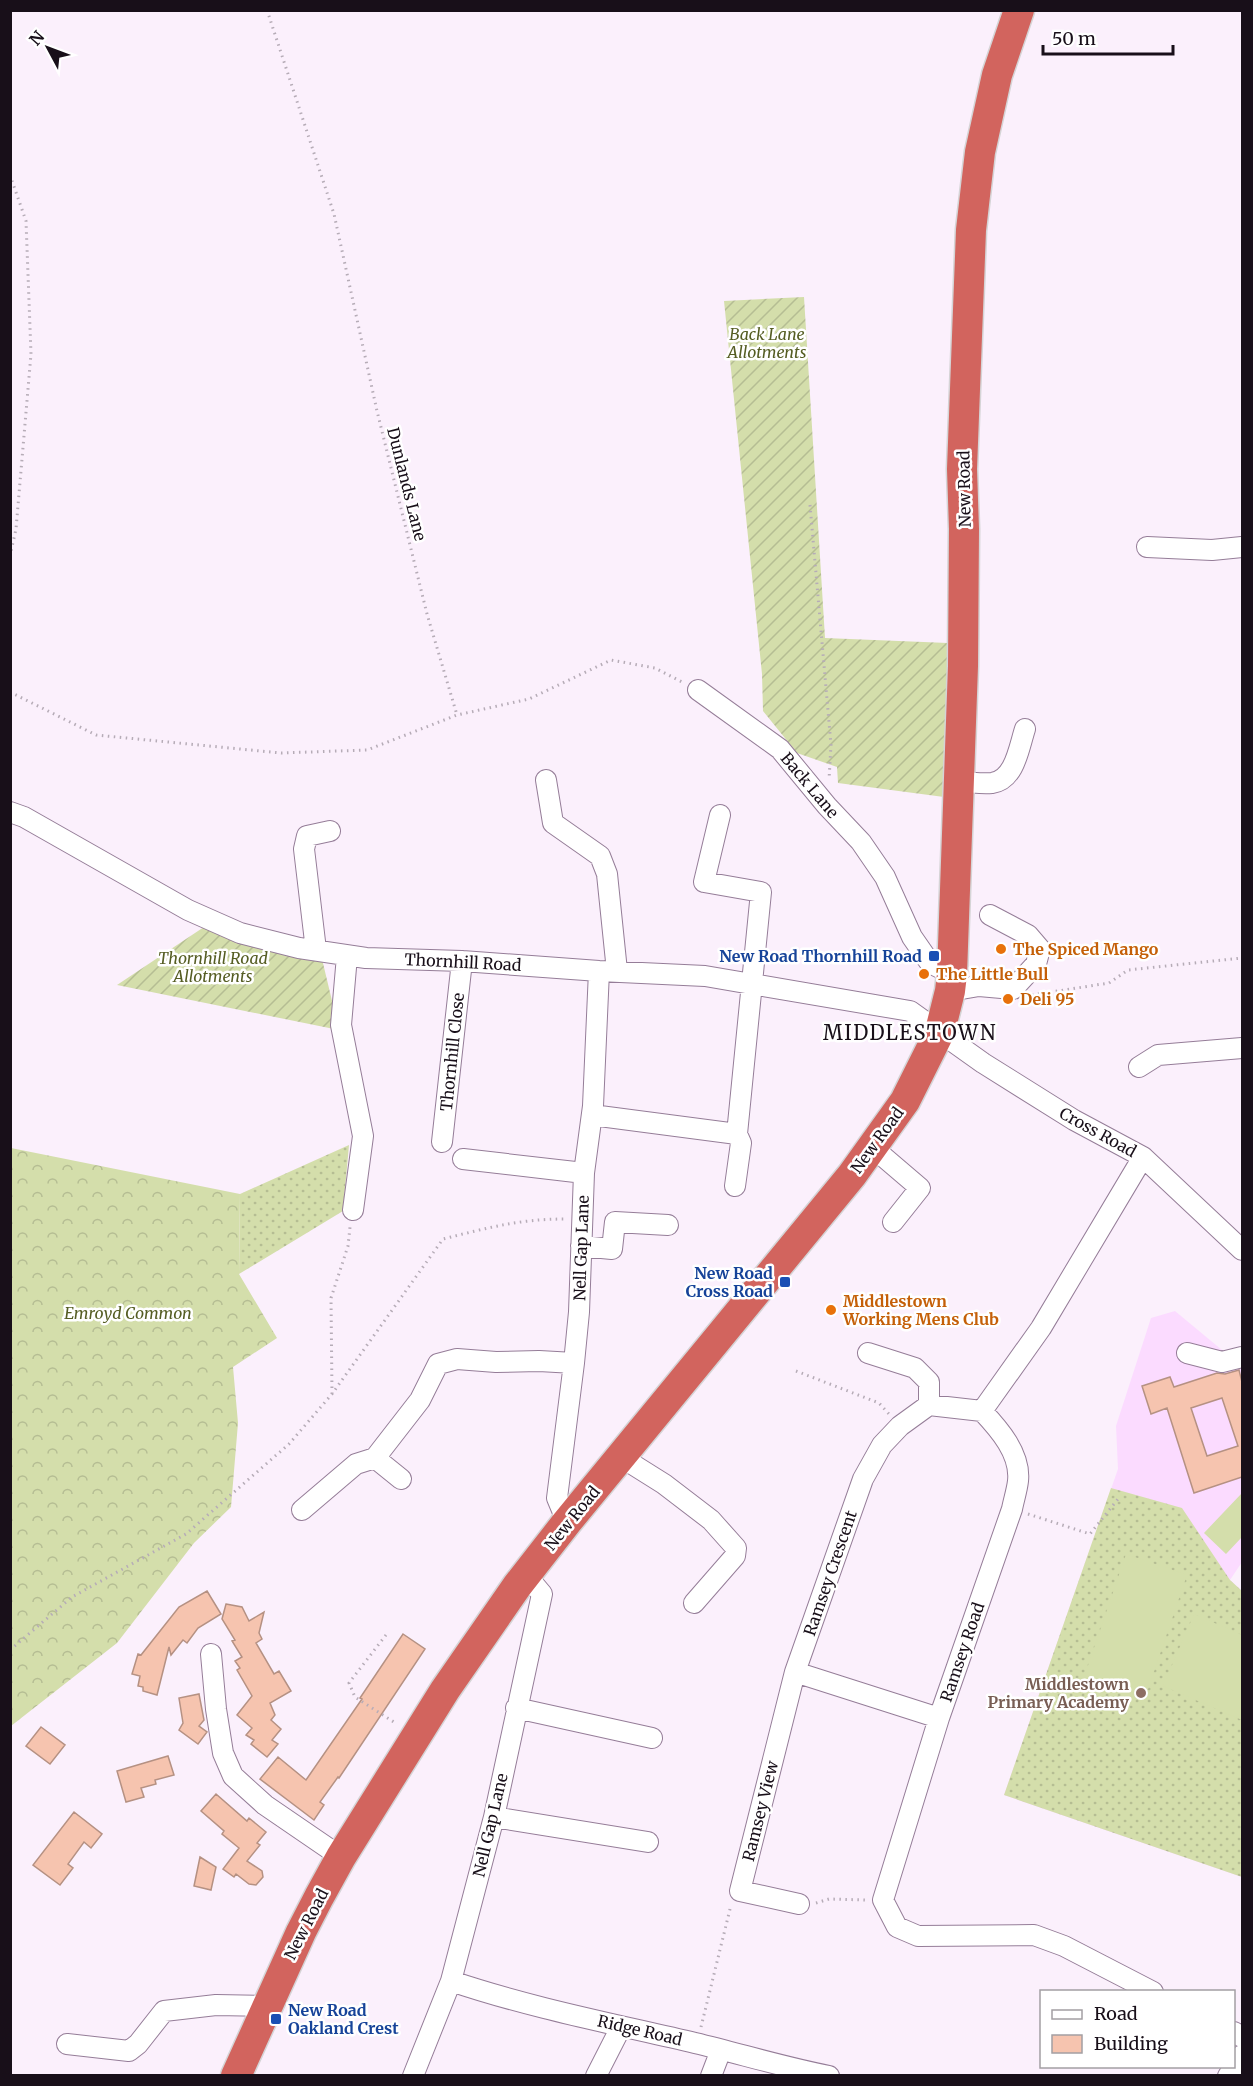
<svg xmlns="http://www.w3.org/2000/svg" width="1253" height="2086" font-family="Merriweather,serif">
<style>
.built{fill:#fbdbff}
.grass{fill:url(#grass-dots)}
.forest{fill:url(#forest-crowns)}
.garden{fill:url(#garden-furrows)}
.pitch{fill:#d4deab}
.building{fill:#f6c4af;stroke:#b59183;stroke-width:1.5;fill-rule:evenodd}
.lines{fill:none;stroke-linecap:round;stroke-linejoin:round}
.minor-casing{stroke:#957d98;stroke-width:22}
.highway-casing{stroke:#d5d4d6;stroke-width:33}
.path{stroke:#b6acb7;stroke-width:3;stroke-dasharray:1.5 4.5;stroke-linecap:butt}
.minor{stroke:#fff;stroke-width:20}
.highway{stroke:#d2645e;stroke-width:30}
.food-dot{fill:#e8710a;stroke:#fff;stroke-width:2}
.transit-dot{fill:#1a4fb4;stroke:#fff;stroke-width:2}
.education-dot{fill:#8d6e63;stroke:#fff;stroke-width:2}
.labels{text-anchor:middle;stroke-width:5;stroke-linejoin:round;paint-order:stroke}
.park-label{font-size:16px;font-style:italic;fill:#555d23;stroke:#fff}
.street-label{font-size:16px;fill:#180f19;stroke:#fff}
.food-label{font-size:16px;font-weight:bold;fill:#c56008;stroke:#fff;text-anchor:start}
.transit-label{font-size:16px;font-weight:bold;fill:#164399;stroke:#fff;text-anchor:end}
.education-label{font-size:16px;font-weight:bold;fill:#785e54;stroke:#fff;text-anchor:end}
.quarter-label{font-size:20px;letter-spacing:1.5px;fill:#180f19;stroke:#fff}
</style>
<defs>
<pattern id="grass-dots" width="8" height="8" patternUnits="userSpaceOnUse" patternTransform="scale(1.5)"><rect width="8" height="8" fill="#d4deab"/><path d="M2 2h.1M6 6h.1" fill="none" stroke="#b5bd93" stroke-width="1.8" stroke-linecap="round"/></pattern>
<pattern id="forest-crowns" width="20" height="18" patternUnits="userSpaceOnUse" patternTransform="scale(1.5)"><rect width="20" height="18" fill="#d4deab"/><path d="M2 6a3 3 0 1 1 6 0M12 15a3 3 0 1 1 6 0" fill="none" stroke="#b5bd93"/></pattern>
<pattern id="garden-furrows" width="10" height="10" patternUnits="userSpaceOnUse" patternTransform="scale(1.5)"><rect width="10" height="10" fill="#d4deab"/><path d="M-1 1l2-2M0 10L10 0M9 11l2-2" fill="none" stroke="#b5bd93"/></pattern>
</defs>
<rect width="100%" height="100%" fill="#fbf0fc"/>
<path class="built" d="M 1175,1311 L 1228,1355 L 1242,1352 L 1242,1562 L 1230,1580 L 1242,1591 L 1242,1877 L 1004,1795 L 1118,1469 L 1116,1426 L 1151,1318 Z"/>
<path class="grass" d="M 349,1145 L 343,1211 L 239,1274 L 240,1194 Z
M 1111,1488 L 1182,1508 L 1230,1580 L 1242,1591 L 1242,1877 L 1004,1795 Z"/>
<path class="forest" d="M 11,1148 L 240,1194 L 239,1274 L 277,1338 L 233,1367 L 238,1423 L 231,1507 L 194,1543 L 117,1643 L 11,1726 Z"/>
<path class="garden" d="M 804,297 L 825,638 L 948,643 L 944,797 L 838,783 L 837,767 L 797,753 L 763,711 L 762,674 L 724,301 Z
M 204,927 L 322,959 L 339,1030 L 117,985 Z"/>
<path class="pitch" d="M 1242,1493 L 1242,1537 L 1226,1554 L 1204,1533 Z
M 1126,1554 L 1187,1575 L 1144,1701 L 1083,1680 Z
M 1194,1614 L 1242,1635 L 1242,1720 L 1163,1686 Z"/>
<path class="building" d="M 1239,1370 L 1242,1382 L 1242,1477 L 1194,1493 L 1167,1408 L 1151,1414 L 1142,1386 L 1170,1377 L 1174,1387 L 1217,1373 L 1225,1374 ZM 1222,1398 L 1238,1446 L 1207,1456 L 1191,1408 Z
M 207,1591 L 221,1614 L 198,1628 L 187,1643 L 183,1640 L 171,1655 L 169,1647 L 157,1695 L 143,1691 L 143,1687 L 138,1686 L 140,1676 L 132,1674 L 138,1654 L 141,1655 L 179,1607 Z
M 226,1604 L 242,1607 L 249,1621 L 264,1612 L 259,1633 L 262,1639 L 256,1643 L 274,1674 L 279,1671 L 291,1691 L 270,1703 L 275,1715 L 271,1720 L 281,1729 L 272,1740 L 278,1744 L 267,1757 L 251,1744 L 254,1740 L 246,1735 L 252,1728 L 237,1715 L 252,1696 L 237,1670 L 240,1668 L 235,1661 L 242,1657 L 232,1641 L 235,1640 L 222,1619 Z
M 403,1634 L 425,1649 L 339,1778 L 338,1777 L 320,1802 L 324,1805 L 314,1820 L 260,1779 L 278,1757 L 306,1780 L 362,1699 L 360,1698 Z
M 199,1694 L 204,1720 L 199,1726 L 207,1732 L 198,1744 L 179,1730 L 183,1723 L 179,1698 Z
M 41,1727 L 65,1745 L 50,1764 L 26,1746 Z
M 168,1756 L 174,1775 L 155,1780 L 156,1784 L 141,1788 L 144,1797 L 126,1802 L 117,1771 Z
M 216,1794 L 247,1821 L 249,1818 L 266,1832 L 257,1843 L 260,1845 L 247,1861 L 262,1871 L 263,1877 L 256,1885 L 249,1884 L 236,1874 L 234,1877 L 223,1869 L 239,1848 L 222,1834 L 224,1831 L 201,1811 Z
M 74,1812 L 102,1834 L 91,1848 L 84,1842 L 68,1864 L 73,1868 L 60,1885 L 33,1865 Z
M 200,1857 L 216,1867 L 211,1890 L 194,1886 Z"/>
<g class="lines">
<defs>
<path id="minor" d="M 1147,547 L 1212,550 L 1242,547
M 698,690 L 780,749 L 827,806 L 861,842 L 885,877 L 912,937 L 930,963 L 952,974
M 546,780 L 553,823 L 600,856 L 607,874 L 617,971
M 959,782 C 970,782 981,784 992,783 C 1015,780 1019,747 1025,729
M 10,812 L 24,817 L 188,910 L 240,933 L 299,948 L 366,958 L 462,961 L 599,971 L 705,976 L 910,1011 L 983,1063 L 1074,1120 L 1143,1157 L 1242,1250
M 720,815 L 704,882 L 761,892 L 737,1134 L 741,1143 L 735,1186
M 316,950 L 304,849 L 307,836 L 330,831
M 347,956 L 341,1025 L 363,1136 L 353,1210
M 950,991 L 979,986 L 1013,989 L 1036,964 L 1040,949 L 1028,935 L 990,915
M 1139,1067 L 1158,1055 L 1242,1048
M 592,1115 L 737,1134
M 442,1142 L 462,961
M 872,1147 L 920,1188 L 893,1222
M 1143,1157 L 1041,1328 L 982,1411 C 999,1429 1021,1454 1018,1481 C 1017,1490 1014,1499 1012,1509 L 939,1718 L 883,1900 L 897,1927 L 918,1936 L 1034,1935 L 1064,1946 L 1153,1992
M 463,1159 L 584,1173
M 581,1246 L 612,1249 L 615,1222 L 668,1225
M 868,1353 L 915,1368 L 929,1382 L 929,1405
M 1187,1353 L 1222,1362 L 1242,1357
M 621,1457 L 664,1484 L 711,1520 L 736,1548 L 735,1556 L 694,1603
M 375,1458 L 401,1479
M 302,1510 L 356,1464 L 375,1458 L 420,1400 L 438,1364 L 457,1359 L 496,1362 L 539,1361 L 574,1363
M 567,1522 L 557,1498 L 574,1363 L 579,1312 L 584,1173 L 593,1106 L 599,971
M 211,1654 L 216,1709 L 223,1753 L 233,1776 L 265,1805 L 341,1857
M 795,1672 L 740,1891 L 799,1904
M 516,1708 L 652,1738
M 939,1718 L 795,1672 L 863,1479 L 882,1445 L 900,1426 L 929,1405 L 982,1411
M 494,1817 L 648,1842
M 451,1981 C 531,2008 614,2024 695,2043 C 741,2054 783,2067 829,2076
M 1234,2032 L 1242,2037
M 67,2044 L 129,2051 L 138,2044 L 164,2011 L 216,2005 L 267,2006
M 413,2076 L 451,1981 L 494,1817 L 542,1594 L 526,1575
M 596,2076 L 621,2027
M 711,2076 L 721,2050
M 1228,2076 L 1242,2055"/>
<path id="highway" d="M 236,2076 L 301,1932 L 319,1897 L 341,1857 L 445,1690 L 517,1586 L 567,1522 L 852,1175 L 905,1101 L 940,1031 L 950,991 L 952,974 L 963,666 L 964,529 L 962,469 L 971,230 L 980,152 L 997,75 L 1019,10"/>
</defs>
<use href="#minor" class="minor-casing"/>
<use href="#highway" class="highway-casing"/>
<path class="path" d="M 267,10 L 334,214 L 377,411 L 427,614 L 457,715
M 10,175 L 26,221 L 31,354 L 16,529 L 10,556
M 810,505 L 831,745 L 829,780
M 10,692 L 96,735 L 281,753 L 367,750 L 457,715 L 529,699 L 611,660 L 655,668 L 684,683
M 1032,995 L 1109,983 L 1128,970 L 1242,958
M 796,1371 L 879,1403 L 889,1414
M 332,1394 L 331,1298 L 348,1246 L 350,1227
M 1028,1514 L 1090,1534 L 1118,1499
M 386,1635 L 349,1683 L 355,1697 L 397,1724
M 10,1650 L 72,1597 L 186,1534 L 289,1444 L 332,1394 L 443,1239 C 487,1228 519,1219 565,1219
M 816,1903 L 829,1899 L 866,1900
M 701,2027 L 731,1905"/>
<use href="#minor" class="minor"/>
<use href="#highway" class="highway"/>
</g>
<g class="food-dot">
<circle cx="1001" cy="949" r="6"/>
<circle cx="924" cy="974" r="6"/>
<circle cx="1008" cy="999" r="6"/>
<circle cx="831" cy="1310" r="6"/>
</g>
<g class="transit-dot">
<rect x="928" y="950" width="12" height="12" rx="3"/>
<rect x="779" y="1276" width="12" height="12" rx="3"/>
<rect x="270" y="2013" width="12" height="12" rx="3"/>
</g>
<circle class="education-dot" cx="1141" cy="1693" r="6"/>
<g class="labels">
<g class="park-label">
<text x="767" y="340">Back Lane<tspan x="767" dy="18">Allotments</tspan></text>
<text x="213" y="964">Thornhill Road<tspan x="213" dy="18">Allotments</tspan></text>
<text x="128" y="1319">Emroyd Common</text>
</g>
<g class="street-label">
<text transform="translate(407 484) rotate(76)" y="6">Dunlands Lane</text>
<text transform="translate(964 489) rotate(-91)" y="6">New Road</text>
<text transform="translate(810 785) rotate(50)" y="6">Back Lane</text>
<text transform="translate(463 962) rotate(3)" y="6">Thornhill Road</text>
<text transform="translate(452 1052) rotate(-84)" y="6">Thornhill Close</text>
<text transform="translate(1098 1132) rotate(29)" y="6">Cross Road</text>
<text transform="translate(877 1140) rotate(-54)" y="6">New Road</text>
<text transform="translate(581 1248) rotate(-88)" y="6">Nell Gap Lane</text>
<text transform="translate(572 1518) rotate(-51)" y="6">New Road</text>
<text transform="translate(830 1573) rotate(-71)" y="6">Ramsey Crescent</text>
<text transform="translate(962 1652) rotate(-71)" y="6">Ramsey Road</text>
<text transform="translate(760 1811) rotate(-76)" y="6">Ramsey View</text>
<text transform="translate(490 1825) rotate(-77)" y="6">Nell Gap Lane</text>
<text transform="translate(306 1924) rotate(-63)" y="6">New Road</text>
<text transform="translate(640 2030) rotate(13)" y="6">Ridge Road</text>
</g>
<g class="food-label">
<text x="1013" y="955">The Spiced Mango</text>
<text x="936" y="980">The Little Bull</text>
<text x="1020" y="1005">Deli 95</text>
<text x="843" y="1307">Middlestown<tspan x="843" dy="18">Working Mens Club</tspan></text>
</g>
<g class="transit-label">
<text x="922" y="962">New Road Thornhill Road</text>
<text x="773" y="1279">New Road<tspan x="773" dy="18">Cross Road</tspan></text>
<text x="288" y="2016" text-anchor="start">New Road<tspan x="288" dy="18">Oakland Crest</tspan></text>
</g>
<g class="education-label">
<text x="1129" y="1690">Middlestown<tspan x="1129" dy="18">Primary Academy</tspan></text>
</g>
<g class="quarter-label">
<text x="910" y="1040">MIDDLESTOWN</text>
</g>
</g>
<rect width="1253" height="2086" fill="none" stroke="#180f19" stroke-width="24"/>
<rect x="1040" y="1990" width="195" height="78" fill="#ffffff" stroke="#a39fa3" stroke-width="1.5"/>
<rect x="1052" y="2010" width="30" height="9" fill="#ffffff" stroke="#a39fa3" stroke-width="1.5"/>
<text x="1094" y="2020" font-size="18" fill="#180f19">Road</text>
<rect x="1052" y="2035" width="30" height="18" fill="#f6c4af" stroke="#a39fa3" stroke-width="1.5"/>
<text x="1094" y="2050" font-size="18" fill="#180f19">Building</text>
<g transform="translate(48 48) rotate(311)" stroke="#ffffff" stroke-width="4.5" paint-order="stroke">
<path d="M0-4.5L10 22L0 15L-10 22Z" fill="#180f19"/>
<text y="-9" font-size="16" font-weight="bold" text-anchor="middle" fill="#180f19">N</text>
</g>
<path d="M1043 45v9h130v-9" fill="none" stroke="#180f19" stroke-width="3"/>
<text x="1052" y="45" font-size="18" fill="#180f19" stroke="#ffffff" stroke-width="4.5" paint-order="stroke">50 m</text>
</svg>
